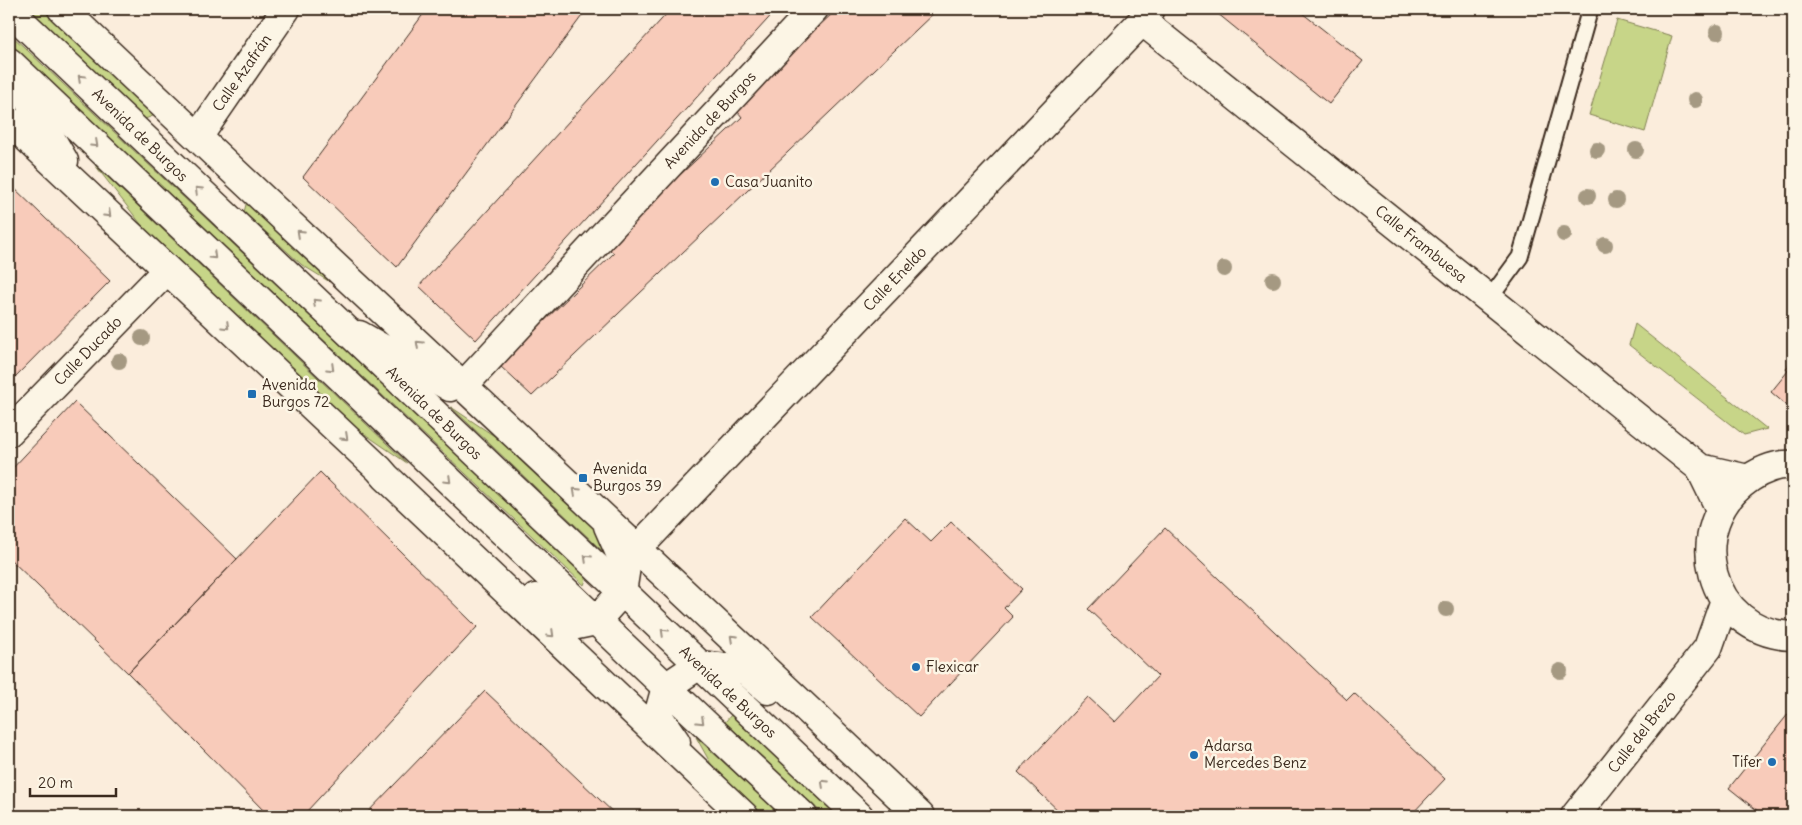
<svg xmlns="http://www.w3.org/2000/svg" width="1802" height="825" font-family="Delius,sans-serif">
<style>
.green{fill:#c7d588;stroke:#818053}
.building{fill:#f8cbba;stroke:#3b2a1e}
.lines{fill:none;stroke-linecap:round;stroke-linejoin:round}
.lane-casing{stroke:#3b2a1e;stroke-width:19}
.street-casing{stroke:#3b2a1e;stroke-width:31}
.secondary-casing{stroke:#3b2a1e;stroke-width:31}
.highway-casing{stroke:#3b2a1e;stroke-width:31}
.lane{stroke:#fcf5e5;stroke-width:15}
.street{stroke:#fcf5e5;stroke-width:28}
.secondary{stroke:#fcf5e5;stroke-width:28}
.highway{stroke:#fcf5e5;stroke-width:28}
.tree{fill:#a59982}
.oneway{stroke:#9c9082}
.poi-dot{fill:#1f6fb2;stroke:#fcf5e5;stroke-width:2}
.labels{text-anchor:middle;stroke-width:5;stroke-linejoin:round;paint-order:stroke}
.street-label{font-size:15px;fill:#3b2a1e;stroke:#fcf5e5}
.poi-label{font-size:15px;fill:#3b2a1e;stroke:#fcf5e5;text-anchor:start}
</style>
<rect width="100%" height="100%" fill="#fbeddc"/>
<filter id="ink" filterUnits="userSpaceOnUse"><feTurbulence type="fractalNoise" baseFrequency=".02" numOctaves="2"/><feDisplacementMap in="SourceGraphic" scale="10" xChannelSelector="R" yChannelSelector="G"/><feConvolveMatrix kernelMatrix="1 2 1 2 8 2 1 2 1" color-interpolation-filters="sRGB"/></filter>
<g filter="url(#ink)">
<path class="green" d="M 27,9 L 52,9 L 158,114 L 145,119 Z
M 1617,20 L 1672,36 L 1645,132 L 1589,115 Z
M 9,33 L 587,577 L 584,585 L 9,44 Z
M 95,165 L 407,463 L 337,415 L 161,250 Z
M 248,197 L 353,296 L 302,265 L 244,212 Z
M 1635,324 L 1767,429 L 1744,435 L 1629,345 Z
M 451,407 L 530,460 L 589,517 L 614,562 Z
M 731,715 L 839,816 L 825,816 L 725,722 Z
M 696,737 L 782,816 L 758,816 L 722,784 Z"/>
<path class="building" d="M 427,9 L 516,9 L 520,12 L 523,9 L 587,9 L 397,267 L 303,177 Z
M 671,9 L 777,9 L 476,340 L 419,286 Z
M 837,9 L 938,9 L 532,396 L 499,365 L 614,253 L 604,246 L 742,117 L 734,107 Z
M 1212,9 L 1297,9 L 1363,61 L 1329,104 Z
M 9,183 L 110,281 L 9,383 Z
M 1793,359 L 1793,411 L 1771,392 L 1788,371 L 1786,369 Z
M 75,402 L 237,559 L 128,673 L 9,558 L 9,472 Z
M 320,472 L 477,627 L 307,811 L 312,816 L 269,816 L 128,673 Z
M 905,518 L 931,542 L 951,522 L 1022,589 L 1004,608 L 1013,617 L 919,717 L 812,617 Z
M 1165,528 L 1347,700 L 1354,693 L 1445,779 L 1410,816 L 1064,816 L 1018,772 L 1088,697 L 1115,722 L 1158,676 L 1088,609 Z
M 485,691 L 617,816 L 364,816 Z
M 1793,708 L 1793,816 L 1764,816 L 1729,788 Z"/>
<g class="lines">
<defs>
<path id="lane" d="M 1490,298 L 1520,257 L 1590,9"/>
<path id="street" d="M 62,9 C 347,280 636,545 920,816
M 1142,21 L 1700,468 L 1720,509
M 9,67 L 64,161
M 9,121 L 379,469 L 386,477 L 744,816
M 198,137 L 286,9
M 359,335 L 450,387
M 464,385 L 814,9
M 9,432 L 167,270
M 1700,468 L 1748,479
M 638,548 L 1142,21 L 1150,9
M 536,598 L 572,626 L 596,621 L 622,592 L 626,567 L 608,526
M 676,742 L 658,716 L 666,687 L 699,665 L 745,670 L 768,690"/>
<path id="secondary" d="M 1793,465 C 1779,463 1762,470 1750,478 C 1680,525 1708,634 1793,636
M 1575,816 L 1708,648 L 1725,600"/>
<path id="highway" d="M 9,10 L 859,816
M 9,62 L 684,704 L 803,816"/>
</defs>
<use href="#lane" class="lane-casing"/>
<use href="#street" class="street-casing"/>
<use href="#secondary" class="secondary-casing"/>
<use href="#highway" class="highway-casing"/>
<use href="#lane" class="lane"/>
<use href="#street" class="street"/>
<use href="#secondary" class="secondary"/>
<use href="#highway" class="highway"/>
</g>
<g class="tree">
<circle cx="1717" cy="32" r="8"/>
<circle cx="1695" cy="100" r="8"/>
<circle cx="1597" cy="150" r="8"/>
<circle cx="1636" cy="150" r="8"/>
<circle cx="1588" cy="196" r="8"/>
<circle cx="1616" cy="200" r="8"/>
<circle cx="1564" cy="234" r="8"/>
<circle cx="1605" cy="245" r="8"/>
<circle cx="1224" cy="269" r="8"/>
<circle cx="1273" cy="280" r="8"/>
<circle cx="142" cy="338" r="8"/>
<circle cx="119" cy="361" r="8"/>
<circle cx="1446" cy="609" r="8"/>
<circle cx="1560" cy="671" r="8"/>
</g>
<defs><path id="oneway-chevron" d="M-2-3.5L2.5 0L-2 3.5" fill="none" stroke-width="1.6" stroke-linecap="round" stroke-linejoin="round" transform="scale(1.25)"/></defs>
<g class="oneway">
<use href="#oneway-chevron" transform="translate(81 78) rotate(-136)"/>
<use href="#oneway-chevron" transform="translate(95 144) rotate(43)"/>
<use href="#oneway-chevron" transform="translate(198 190) rotate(-136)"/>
<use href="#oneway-chevron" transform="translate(108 214) rotate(43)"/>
<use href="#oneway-chevron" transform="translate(300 233) rotate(-137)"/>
<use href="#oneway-chevron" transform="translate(213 256) rotate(44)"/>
<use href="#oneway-chevron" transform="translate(316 302) rotate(-136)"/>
<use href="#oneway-chevron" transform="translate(226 326) rotate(44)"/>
<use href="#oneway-chevron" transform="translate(419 344) rotate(-137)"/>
<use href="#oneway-chevron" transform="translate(331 368) rotate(44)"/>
<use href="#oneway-chevron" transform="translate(345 437) rotate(43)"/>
<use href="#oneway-chevron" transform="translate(448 480) rotate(44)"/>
<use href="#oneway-chevron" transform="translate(576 491) rotate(-137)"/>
<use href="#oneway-chevron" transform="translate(587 558) rotate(-136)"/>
<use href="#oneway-chevron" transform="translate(664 632) rotate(-136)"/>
<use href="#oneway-chevron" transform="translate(551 634) rotate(44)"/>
<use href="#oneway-chevron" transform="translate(733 638) rotate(-137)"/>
<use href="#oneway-chevron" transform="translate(701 721) rotate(43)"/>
<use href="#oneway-chevron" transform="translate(824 783) rotate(-137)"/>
</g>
</g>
<g class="poi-dot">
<circle cx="715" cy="182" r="5"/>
<rect x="247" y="389" width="10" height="10" rx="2.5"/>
<rect x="578" y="473" width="10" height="10" rx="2.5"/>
<circle cx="916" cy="667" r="5"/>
<circle cx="1194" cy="755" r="5"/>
<circle cx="1772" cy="762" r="5"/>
</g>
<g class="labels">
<g class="street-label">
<text transform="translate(242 73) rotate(-55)" y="5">Calle Azafrán</text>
<text transform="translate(710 120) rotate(-47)" y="5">Avenida de Burgos</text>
<text transform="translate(140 135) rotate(44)" y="5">Avenida de Burgos</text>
<text transform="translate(1421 244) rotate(39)" y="5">Calle Frambuesa</text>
<text transform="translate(895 279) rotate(-46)" y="5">Calle Eneldo</text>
<text transform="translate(88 351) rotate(-46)" y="5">Calle Ducado</text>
<text transform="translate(434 413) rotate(44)" y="5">Avenida de Burgos</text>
<text transform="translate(728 692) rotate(43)" y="5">Avenida de Burgos</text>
<text transform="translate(1642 732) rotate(-52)" y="5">Calle del Brezo</text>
</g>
<g class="poi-label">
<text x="725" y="187">Casa Juanito</text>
<text x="262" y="390">Avenida<tspan x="262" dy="17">Burgos 72</tspan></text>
<text x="593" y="474">Avenida<tspan x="593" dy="17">Burgos 39</tspan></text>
<text x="926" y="672">Flexicar</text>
<text x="1204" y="751">Adarsa<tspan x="1204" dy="17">Mercedes Benz</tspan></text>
<text x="1762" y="767" text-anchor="end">Tifer</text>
</g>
</g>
<rect width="1802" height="825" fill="none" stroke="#fcf5e5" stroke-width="30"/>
<rect x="15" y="15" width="1772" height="795" fill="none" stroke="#3b2a1e" stroke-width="2" filter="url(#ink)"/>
<path d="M30 788v8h86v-8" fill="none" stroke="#3b2a1e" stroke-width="2.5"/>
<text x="38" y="788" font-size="15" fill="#3b2a1e" stroke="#fcf5e5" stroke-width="4" paint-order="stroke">20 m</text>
</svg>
